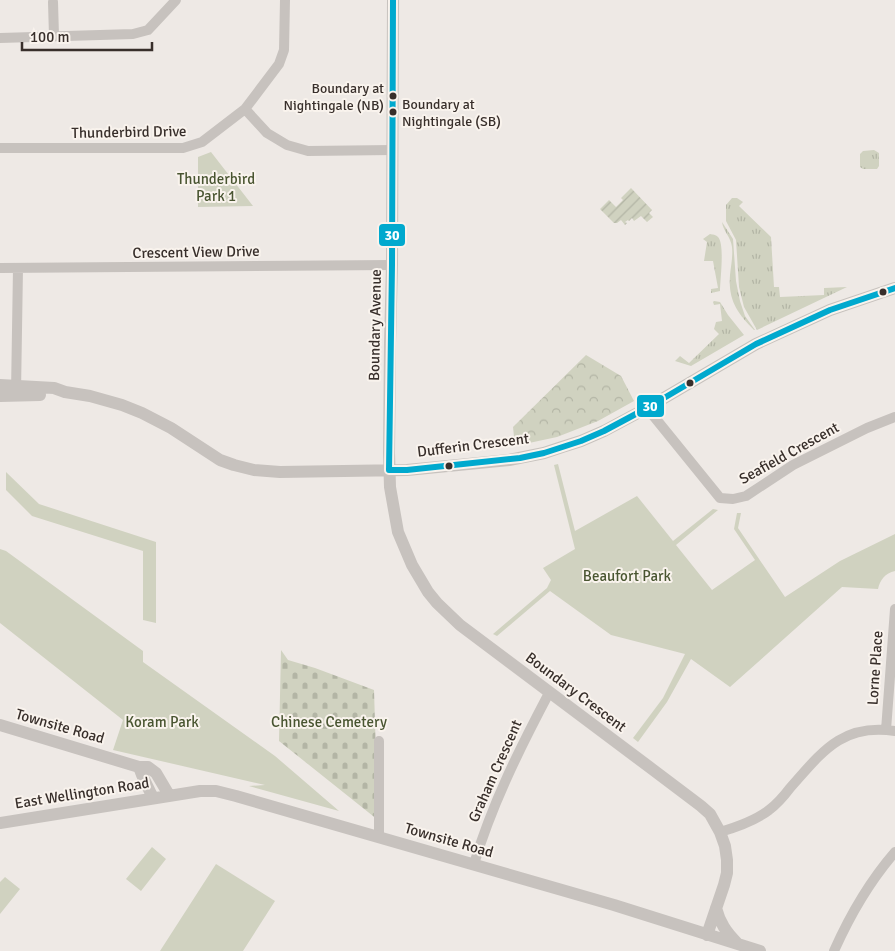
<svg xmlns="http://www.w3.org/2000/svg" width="895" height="951" font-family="Signika,sans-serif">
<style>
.grass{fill:url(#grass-tufts)}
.forest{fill:url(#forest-crowns)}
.cemetery{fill:url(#cemetery-stones)}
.park{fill:#d0d2c0}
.garden{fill:url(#garden-furrows)}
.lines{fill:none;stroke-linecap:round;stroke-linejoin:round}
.minor{stroke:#c7c2be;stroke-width:10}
.tertiary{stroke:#c7c2be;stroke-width:12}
.bus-1-casing{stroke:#f9f3ed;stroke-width:10}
.bus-1{stroke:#00a9ce;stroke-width:6}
.bus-dot{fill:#382f2b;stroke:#f9f3ed;stroke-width:2}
.labels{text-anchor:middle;stroke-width:4;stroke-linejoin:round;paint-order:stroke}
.bus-label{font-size:14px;fill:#382f2b;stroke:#f9f3ed;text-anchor:end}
.street-label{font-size:15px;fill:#382f2b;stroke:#f9f3ed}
.park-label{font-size:15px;fill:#495531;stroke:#f9f3ed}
.line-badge{stroke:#f9f3ed;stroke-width:2}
.badge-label{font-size:14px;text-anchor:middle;font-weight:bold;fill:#fff}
</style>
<defs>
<pattern id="grass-tufts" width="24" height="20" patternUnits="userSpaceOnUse" patternTransform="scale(1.25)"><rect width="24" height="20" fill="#d0d2c0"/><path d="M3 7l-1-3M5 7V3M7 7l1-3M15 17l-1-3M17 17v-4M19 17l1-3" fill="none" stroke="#b3b5a5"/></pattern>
<pattern id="forest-crowns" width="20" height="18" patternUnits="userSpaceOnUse" patternTransform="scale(1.25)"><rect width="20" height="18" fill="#d0d2c0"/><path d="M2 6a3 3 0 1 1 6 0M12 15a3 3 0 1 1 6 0" fill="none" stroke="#b3b5a5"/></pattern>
<pattern id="cemetery-stones" width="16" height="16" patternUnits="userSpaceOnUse" patternTransform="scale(1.25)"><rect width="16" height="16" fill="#d0d2c0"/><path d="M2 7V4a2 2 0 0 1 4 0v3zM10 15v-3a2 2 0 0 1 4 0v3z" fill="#b3b5a5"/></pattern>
<pattern id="garden-furrows" width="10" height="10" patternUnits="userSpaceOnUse" patternTransform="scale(1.25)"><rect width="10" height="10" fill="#d0d2c0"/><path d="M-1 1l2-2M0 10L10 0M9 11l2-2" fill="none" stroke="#b3b5a5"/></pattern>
</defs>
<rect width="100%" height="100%" fill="#eee9e5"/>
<path class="grass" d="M 874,150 L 879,153 L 879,166 L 877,169 L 863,169 L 860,167 L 860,154 L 863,151 Z
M 732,198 L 737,198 L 743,202 L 739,206 L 771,237 L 774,287 L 779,287 L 780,297 L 824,295 L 824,288 L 847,287 L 757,330 L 744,307 L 739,287 L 736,240 L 726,221 L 726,205 Z
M 722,222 L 733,239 L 736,281 L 740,301 L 745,316 L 755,330 L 754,330 C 737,313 728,300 730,275 C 731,266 733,256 732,247 C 731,237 723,231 722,222 Z
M 710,234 C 713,235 715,234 718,237 C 725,244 720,280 720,291 L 711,293 L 711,289 L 718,288 L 713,261 L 704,261 L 707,242 L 703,239 Z
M 714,301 L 720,302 L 728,315 L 744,335 L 691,366 L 675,361 L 680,356 L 689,363 L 719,334 L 714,329 L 716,322 L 722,321 L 720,304 L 714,305 L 713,302 Z"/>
<path class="forest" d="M 586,355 L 621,376 L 634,401 L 598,421 L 557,437 L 515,446 L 513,427 Z"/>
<path class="cemetery" d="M 281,650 L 288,660 L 315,668 L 374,690 L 378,820 L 279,741 Z"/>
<path class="park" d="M 211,152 L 253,206 L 198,207 L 198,157 Z
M 558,464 L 575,531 L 637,496 L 673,541 L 713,509 L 718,510 L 676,545 L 712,590 L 755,560 L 734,529 L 737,513 L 741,513 L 738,528 L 785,597 L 840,561 L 895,534 L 895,571 C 885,573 880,580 878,589 L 842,587 L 730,687 L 691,659 L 667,702 L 638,742 L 633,738 L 663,698 L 685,654 L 611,635 L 550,591 L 497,636 L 493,634 L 547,588 L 551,580 L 543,568 L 575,549 L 554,465 Z
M 6,472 L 39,504 L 156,542 L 156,623 L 143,620 L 143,551 L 32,516 L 6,490 Z
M 0,549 L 6,551 L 143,651 L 143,662 L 275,756 L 339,811 L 249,786 L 265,785 L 113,750 L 123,720 L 0,623 Z
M 152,847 L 166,859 L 141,891 L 126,879 Z
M 216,864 L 275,901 L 243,951 L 160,951 Z
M 5,877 L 20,889 L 0,914 L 0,882 Z"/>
<path class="garden" d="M 631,188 L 652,210 L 649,213 L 653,217 L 647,222 L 641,216 L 634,221 L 632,218 L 629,221 L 628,220 L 625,222 L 627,223 L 625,225 L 621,220 L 617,223 L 614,223 L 600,209 L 609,200 L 616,207 L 623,200 L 621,198 Z"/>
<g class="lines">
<path class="minor" d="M 53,2 L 54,36
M 0,38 L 133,34 L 148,30 L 176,0
M 245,109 L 267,133 L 287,145 L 308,151 L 392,150
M 0,148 L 183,148 L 202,142 L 245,109 L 279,64 L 284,50 L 285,0
M 0,268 L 392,265
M 16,392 L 18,268
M 647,408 L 720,498 L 733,499 L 746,496 L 793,465 L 867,428 L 895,417
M 886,730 L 895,609
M 720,832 C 737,827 755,821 769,810 C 777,804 784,796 790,788 C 822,752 842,723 895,731
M 379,837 L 379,741
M 474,864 C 492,804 520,748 549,693
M 834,951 C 850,915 869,882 895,852"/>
<path class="tertiary" d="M 393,0 L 392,265 L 390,343 L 389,453 L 390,487 L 398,532 L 412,565 L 428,592 L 437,603 L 460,625 L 652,769 L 701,806 L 710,814 L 720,832 L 725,846 L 727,860 L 727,873 L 724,885 L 707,935
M 0,385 L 54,388 L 65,392 L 90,396 L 122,405 L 142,413 L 171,428 L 220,460 L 234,465 L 254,470 L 280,472 L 407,470 L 509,460 L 544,453 L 562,447 L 581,441 L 604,431 L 647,408 L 756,344 L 830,310 L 895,288
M 0,396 L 40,395
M 0,725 L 139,767 L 148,767 L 156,773 L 169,795
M 139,767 L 142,775 L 153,798
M 0,823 L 200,791 L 216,791 L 236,796 L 614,905 L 760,951
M 716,908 C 720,923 726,932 737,943"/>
<defs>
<path id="bus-1" d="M 389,470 L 407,470 L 520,458 L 544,453 L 581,441 L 604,431 L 647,408 L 756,344 L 830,310 L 895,288
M 389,470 L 392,265 L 393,0"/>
</defs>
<use href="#bus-1" class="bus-1-casing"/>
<use href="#bus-1" class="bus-1"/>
</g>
<g class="bus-dot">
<circle cx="393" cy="96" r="4.5"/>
<circle cx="393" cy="112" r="4.5"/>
<circle cx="883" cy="292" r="4.5"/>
<circle cx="690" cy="383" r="4.5"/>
<circle cx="449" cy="466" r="4.5"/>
</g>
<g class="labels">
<g class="bus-label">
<text x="384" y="93">Boundary at<tspan x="384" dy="17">Nightingale (NB)</tspan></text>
<text x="402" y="109" text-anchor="start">Boundary at<tspan x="402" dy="17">Nightingale (SB)</tspan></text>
</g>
<g class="street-label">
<text transform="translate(129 132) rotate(-1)" y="5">Thunderbird Drive</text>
<text transform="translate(196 252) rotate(-1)" y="5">Crescent View Drive</text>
<text transform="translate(375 325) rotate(-89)" y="5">Boundary Avenue</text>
<text transform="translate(473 445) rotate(-7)" y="5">Dufferin Crescent</text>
<text transform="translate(789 453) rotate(-29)" y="5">Seafield Crescent</text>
<text transform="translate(875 668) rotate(-86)" y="5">Lorne Place</text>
<text transform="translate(576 692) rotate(37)" y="5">Boundary Crescent</text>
<text transform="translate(60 726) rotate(16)" y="5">Townsite Road</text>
<text transform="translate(495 771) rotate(-66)" y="5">Graham Crescent</text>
<text transform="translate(82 793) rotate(-9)" y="5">East Wellington Road</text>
<text transform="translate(449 840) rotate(16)" y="5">Townsite Road</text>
</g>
<g class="park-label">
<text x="216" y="184">Thunderbird<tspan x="216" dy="17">Park 1</tspan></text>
<text x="627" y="581">Beaufort Park</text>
<text x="162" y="727">Koram Park</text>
<text x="329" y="727">Chinese Cemetery</text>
</g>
</g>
<g class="line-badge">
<rect x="378" y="223" width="28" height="24" rx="5" fill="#00a9ce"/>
<rect x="636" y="394" width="29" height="24" rx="5" fill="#00a9ce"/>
</g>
<g class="badge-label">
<text x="392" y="240">30</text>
<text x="650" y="411">30</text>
</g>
<path d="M22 42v8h130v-8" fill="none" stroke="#382f2b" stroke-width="2.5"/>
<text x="30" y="42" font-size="15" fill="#382f2b" stroke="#f9f3ed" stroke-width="4" paint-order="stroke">100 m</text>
</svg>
